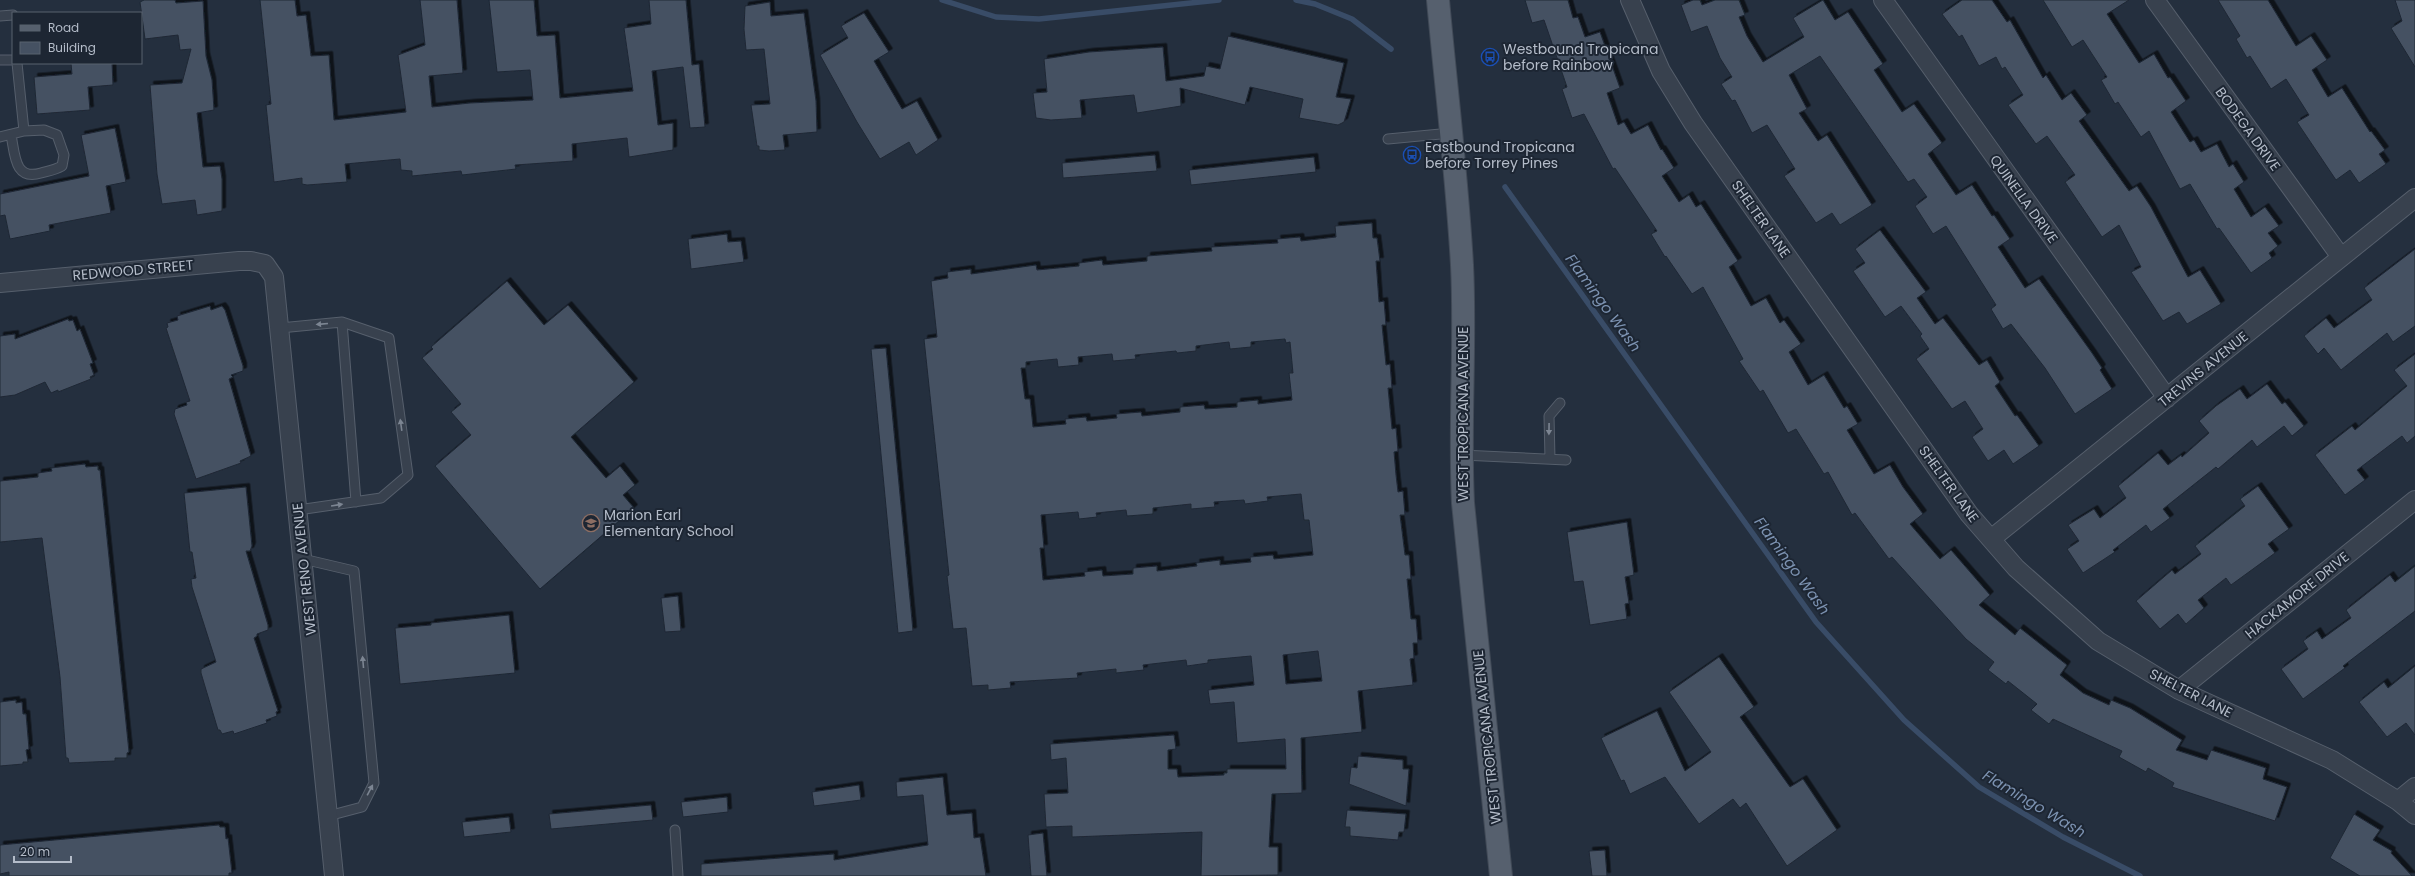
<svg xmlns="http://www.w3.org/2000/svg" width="2415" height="876" font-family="Poppins,sans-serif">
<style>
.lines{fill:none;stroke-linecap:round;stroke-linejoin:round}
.stream{stroke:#394c67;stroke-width:5.5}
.building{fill:#455162;stroke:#1f2835;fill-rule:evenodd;filter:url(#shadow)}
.lane-casing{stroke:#565f6c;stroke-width:11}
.street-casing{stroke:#565f6c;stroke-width:20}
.primary-casing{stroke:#414a57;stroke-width:24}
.lane{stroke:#38414e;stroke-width:9}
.street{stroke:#38414e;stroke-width:18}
.primary{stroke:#56606e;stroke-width:22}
.oneway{fill:#7c8592}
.labels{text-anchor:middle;stroke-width:4;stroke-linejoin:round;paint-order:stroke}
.poi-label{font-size:14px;fill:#b4bcc9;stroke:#1d2633;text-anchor:start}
.street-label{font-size:14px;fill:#b4bcc9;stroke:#1d2633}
.water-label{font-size:15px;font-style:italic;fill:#7c92b1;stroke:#1d2633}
</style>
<defs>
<filter id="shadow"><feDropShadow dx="3.5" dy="-3.5" stdDeviation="0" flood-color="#0009"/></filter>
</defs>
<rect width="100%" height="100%" fill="#242f3e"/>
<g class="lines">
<path class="stream" d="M 942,0 L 996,17 L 1039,19 L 1219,0
M 1296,0 L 1315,4 L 1352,19 L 1391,49
M 1505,187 L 1816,622 L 1904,720 L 1979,787 L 2063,837 L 2140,876"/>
</g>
<path class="building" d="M 144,0 L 175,0 L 176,3 L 203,1 L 206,56 L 212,80 L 214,110 L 197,113 L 203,167 L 220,166 L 222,179 L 222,211 L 197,215 L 195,200 L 162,204 L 157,174 L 150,85 L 182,83 L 191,49 L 180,50 L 178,35 L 145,39 L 140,2 Z
M 260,0 L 295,0 L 297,16 L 306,15 L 311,56 L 329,55 L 334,120 L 406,112 L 398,55 L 425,45 L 420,0 L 457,0 L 463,73 L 429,76 L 432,107 L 470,103 L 533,100 L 530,70 L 497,72 L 489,0 L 534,0 L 537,36 L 555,35 L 560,98 L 633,91 L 624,28 L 651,24 L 649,0 L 686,0 L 692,65 L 699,64 L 705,127 L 690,128 L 683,67 L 652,71 L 658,125 L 673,123 L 673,150 L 629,157 L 627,138 L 572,144 L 573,161 L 515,165 L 516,169 L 462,175 L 461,171 L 412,176 L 412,171 L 401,170 L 400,159 L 345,164 L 347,182 L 307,185 L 302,184 L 302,178 L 274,182 L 266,105 L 271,104 Z
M 1525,0 L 1568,0 L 1573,18 L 1578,17 L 1585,37 L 1600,32 L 1620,88 L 1607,93 L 1618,125 L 1624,122 L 1631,134 L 1648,125 L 1661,150 L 1662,149 L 1674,168 L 1662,176 L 1679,202 L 1689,195 L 1696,207 L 1701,204 L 1738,261 L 1729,267 L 1751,306 L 1766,298 L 1780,323 L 1784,320 L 1801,344 L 1789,352 L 1808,385 L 1824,375 L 1844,408 L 1847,406 L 1858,424 L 1847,430 L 1874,474 L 1890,465 L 1903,487 L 1923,514 L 1910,524 L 1940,559 L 1951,550 L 1990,595 L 1979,605 L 2015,635 L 2020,628 L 2067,665 L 2060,675 L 2083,693 L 2109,705 L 2111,700 L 2130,708 L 2182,740 L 2176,750 L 2207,760 L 2211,750 L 2266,768 L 2263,779 L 2287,787 L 2275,821 L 2172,787 L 2174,783 L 2148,768 L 2146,772 L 2119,757 L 2122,751 L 2053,719 L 2049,724 L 2031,710 L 2037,704 L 2008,681 L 2006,684 L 1988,670 L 1994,662 L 1966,639 L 1892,557 L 1889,559 L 1855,513 L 1852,515 L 1828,472 L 1824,474 L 1796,429 L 1788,433 L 1763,390 L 1760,392 L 1739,361 L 1743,359 L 1703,287 L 1692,294 L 1666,256 L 1665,257 L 1651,234 L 1657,231 L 1615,168 L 1613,169 L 1584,114 L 1572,118 L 1562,89 L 1567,87 L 1544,20 L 1532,23 Z
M 1693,0 L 1700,0 L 1702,5 L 1715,0 L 1739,0 L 1745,15 L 1739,17 L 1747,36 L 1763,62 L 1804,37 L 1793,18 L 1823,0 L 1835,20 L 1848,12 L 1883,64 L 1874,70 L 1902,112 L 1914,104 L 1942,143 L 1928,154 L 1956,195 L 1972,185 L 1992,216 L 1994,215 L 2010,239 L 1998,247 L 2025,288 L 2039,279 L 2092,353 L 2102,368 L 2100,370 L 2112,389 L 2075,414 L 2045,368 L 2011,324 L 2003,329 L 1991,309 L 1996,305 L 1946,226 L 1933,234 L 1915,206 L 1927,197 L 1914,179 L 1908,182 L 1820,56 L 1789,75 L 1807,109 L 1799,113 L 1818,141 L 1827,135 L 1872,205 L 1840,225 L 1832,213 L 1816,223 L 1784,176 L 1795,169 L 1767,125 L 1752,133 L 1735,100 L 1732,101 L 1721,84 L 1732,77 L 1720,58 L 1707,26 L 1691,32 L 1681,5 Z
M 1962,0 L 1992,0 L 2007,22 L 2010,20 L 2043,78 L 2046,75 L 2062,100 L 2071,93 L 2087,115 L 2079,121 L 2129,191 L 2137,186 L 2151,207 L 2188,277 L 2200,270 L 2221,304 L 2187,324 L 2179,312 L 2163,321 L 2131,272 L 2141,267 L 2119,225 L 2102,237 L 2065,182 L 2075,175 L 2047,136 L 2036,144 L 2008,105 L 2023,95 L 2005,67 L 2002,69 L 1996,57 L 1979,66 L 1962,35 L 1959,37 L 1942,14 Z
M 2043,0 L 2129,0 L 2107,14 L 2139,63 L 2154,54 L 2168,78 L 2170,77 L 2186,101 L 2171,112 L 2190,142 L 2194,140 L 2201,152 L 2217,144 L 2229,167 L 2233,164 L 2244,182 L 2234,189 L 2251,217 L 2265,207 L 2279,226 L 2268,233 L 2278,246 L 2269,253 L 2272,258 L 2251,273 L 2219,228 L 2217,229 L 2190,184 L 2180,189 L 2149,131 L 2141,137 L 2118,102 L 2115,104 L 2101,80 L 2107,77 L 2083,40 L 2072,47 Z
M 2218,0 L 2268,0 L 2296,46 L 2311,36 L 2327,60 L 2312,70 L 2328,97 L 2342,88 L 2370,132 L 2371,131 L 2385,150 L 2379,154 L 2386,164 L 2359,183 L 2350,170 L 2336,180 L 2297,122 L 2309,115 L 2286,79 L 2271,89 L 2250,56 L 2247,58 L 2236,39 L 2240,36 Z
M 2395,0 L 2415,0 L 2415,67 L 2391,28 L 2402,21 Z
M 770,2 L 771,16 L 804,13 L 816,101 L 817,132 L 783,135 L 785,150 L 769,151 L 759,150 L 759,146 L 757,146 L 751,105 L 770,104 L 764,49 L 746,50 L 744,29 L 745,6 Z
M 864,13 L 889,52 L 874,61 L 902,109 L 917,101 L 936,136 L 938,140 L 916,155 L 909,142 L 880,159 L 857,122 L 820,55 L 848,38 L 841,26 Z
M 1228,36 L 1344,63 L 1336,97 L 1351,99 L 1344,122 L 1338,125 L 1299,118 L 1303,99 L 1250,87 L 1245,105 L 1180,88 L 1181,106 L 1137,113 L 1134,95 L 1080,100 L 1082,118 L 1051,120 L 1036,118 L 1033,93 L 1047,92 L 1044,59 L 1089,52 L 1163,47 L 1166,81 L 1204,76 L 1206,66 L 1220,69 Z
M 71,63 L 112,63 L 113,85 L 88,87 L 90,110 L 37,114 L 34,77 L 72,74 Z
M 115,128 L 126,182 L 106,186 L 111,213 L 49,225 L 50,231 L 10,239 L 5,215 L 0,216 L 0,194 L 89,176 L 81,135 Z
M 1155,155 L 1157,171 L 1063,178 L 1062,163 Z
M 1314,157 L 1316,172 L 1191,185 L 1189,170 Z
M 1372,223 L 1373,238 L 1377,238 L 1380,261 L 1376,261 L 1379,302 L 1384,301 L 1386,325 L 1382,325 L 1386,365 L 1390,364 L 1392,388 L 1388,388 L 1392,429 L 1396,428 L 1398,451 L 1394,452 L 1396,475 L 1398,492 L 1403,491 L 1405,515 L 1400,515 L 1405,555 L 1409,555 L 1411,579 L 1407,579 L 1411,619 L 1416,619 L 1418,643 L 1413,643 L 1414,658 L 1410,659 L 1413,685 L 1358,691 L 1362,732 L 1301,738 L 1302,793 L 1272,794 L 1269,847 L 1278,847 L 1278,875 L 1201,876 L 1202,832 L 1072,837 L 1072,826 L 1046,827 L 1044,794 L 1068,793 L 1066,758 L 1051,760 L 1050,744 L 1174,735 L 1176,749 L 1168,750 L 1168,769 L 1177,769 L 1178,777 L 1224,775 L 1224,773 L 1227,773 L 1227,769 L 1286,769 L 1285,739 L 1237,743 L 1234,702 L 1210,704 L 1208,690 L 1254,685 L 1251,656 L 1208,660 L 1208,663 L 1187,666 L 1186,660 L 1143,665 L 1144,670 L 1116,673 L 1116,669 L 1077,673 L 1078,678 L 1010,682 L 1011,688 L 988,690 L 988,685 L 972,686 L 966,628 L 953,629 L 947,576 L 949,575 L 924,339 L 937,337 L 931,281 L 948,278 L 947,272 L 971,269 L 971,274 L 1036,265 L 1037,270 L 1079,266 L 1079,263 L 1102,260 L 1103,265 L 1147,261 L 1147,256 L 1212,251 L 1211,247 L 1278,243 L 1277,239 L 1300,237 L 1301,241 L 1336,237 L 1335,226 ZM 1285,339 L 1286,343 L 1290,342 L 1293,373 L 1289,373 L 1292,400 L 1258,404 L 1258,400 L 1237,402 L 1237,407 L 1205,409 L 1204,405 L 1180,407 L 1180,412 L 1142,416 L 1141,412 L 1116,414 L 1117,418 L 1087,421 L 1086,417 L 1065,419 L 1066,424 L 1033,427 L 1030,399 L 1025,399 L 1021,368 L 1026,368 L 1026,362 L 1057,359 L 1058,367 L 1079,365 L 1078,357 L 1112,354 L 1113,361 L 1136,359 L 1135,355 L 1176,351 L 1177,353 L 1196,351 L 1196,346 L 1229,342 L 1230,349 L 1251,347 L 1251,342 ZM 1301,494 L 1304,520 L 1309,520 L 1313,555 L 1274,559 L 1273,555 L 1250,557 L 1251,562 L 1220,565 L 1220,560 L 1196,563 L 1197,566 L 1157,571 L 1157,566 L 1133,568 L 1133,574 L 1103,576 L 1102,570 L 1084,572 L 1085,576 L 1043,580 L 1040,548 L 1044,548 L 1041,515 L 1078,512 L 1079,519 L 1097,517 L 1096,513 L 1126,510 L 1127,516 L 1153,514 L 1153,508 L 1191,504 L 1191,509 L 1215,507 L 1214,502 L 1244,500 L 1245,504 L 1268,501 L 1267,497 ZM 1318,651 L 1322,681 L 1286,684 L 1283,655 Z
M 1880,230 L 1926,292 L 1917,298 L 1935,324 L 1943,318 L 1979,365 L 1987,360 L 2000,382 L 1995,386 L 2015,416 L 2017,415 L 2039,446 L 2013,464 L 2004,450 L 1988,461 L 1972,437 L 1983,429 L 1965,401 L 1952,409 L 1916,359 L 1929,349 L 1920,336 L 1922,334 L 1901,306 L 1885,317 L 1853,271 L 1865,263 L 1855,249 Z
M 727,234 L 728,242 L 741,241 L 744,262 L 691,269 L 688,239 Z
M 2415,249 L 2415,326 L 2393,342 L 2387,333 L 2341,370 L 2324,348 L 2318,354 L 2304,336 L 2326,318 L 2334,328 L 2372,300 L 2364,288 Z
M 507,281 L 544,325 L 568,305 L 634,382 L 571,437 L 606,478 L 620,466 L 635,485 L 623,495 L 634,508 L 540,589 L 435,466 L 471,435 L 451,412 L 461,404 L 422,358 L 433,349 L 431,347 Z
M 210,306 L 211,310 L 222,306 L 225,310 L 243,366 L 243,371 L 231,375 L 233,377 L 229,379 L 251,456 L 240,461 L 241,463 L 196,479 L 174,414 L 175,409 L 187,405 L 186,402 L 190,401 L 166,328 L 168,327 L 167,323 L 178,320 L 177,316 Z
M 68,319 L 69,321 L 73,320 L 77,331 L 80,329 L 93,363 L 90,364 L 94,375 L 90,377 L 91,379 L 58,392 L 58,390 L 51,393 L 45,382 L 15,395 L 0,397 L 0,336 L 15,334 L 15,339 Z
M 886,348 L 913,631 L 898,633 L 871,349 Z
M 2415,354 L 2415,436 L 2407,443 L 2402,436 L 2357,470 L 2365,480 L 2345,495 L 2315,455 L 2352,426 L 2355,430 L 2407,386 L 2394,370 Z
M 2267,384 L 2282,404 L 2285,402 L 2304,426 L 2292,436 L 2284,426 L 2257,447 L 2252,440 L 2218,469 L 2216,467 L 2163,509 L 2170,518 L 2151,532 L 2146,525 L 2113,550 L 2115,552 L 2083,573 L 2067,549 L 2079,541 L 2068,525 L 2094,509 L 2100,518 L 2126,498 L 2118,486 L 2158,453 L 2168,465 L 2181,455 L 2182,457 L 2209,433 L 2199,421 L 2216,406 L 2240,389 L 2247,399 Z
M 85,464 L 86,467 L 98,466 L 98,470 L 100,470 L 129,752 L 127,753 L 127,758 L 115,758 L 115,761 L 69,763 L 68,758 L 66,758 L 60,677 L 42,538 L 0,542 L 0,481 L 38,477 L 38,473 L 52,471 L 51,468 Z
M 2258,486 L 2289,529 L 2268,544 L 2275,553 L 2231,585 L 2226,578 L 2198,600 L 2204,608 L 2186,624 L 2178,614 L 2160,629 L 2136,601 L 2172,570 L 2175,574 L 2201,554 L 2195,546 L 2245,506 L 2240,499 Z
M 246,487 L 252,546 L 250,551 L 246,551 L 268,625 L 268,630 L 257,634 L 257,636 L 254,638 L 278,711 L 276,712 L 277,716 L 266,720 L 267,723 L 234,734 L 233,731 L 222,734 L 220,730 L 218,730 L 201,673 L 201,669 L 216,662 L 192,587 L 191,579 L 196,578 L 192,552 L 190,552 L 184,493 Z
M 1627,522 L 1634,575 L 1625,577 L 1629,603 L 1625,604 L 1627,619 L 1590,625 L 1583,581 L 1574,582 L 1567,532 Z
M 2415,566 L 2415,611 L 2343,666 L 2345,668 L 2303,699 L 2281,669 L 2308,649 L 2303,641 L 2317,631 L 2322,639 L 2351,618 L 2346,610 L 2390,575 L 2395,582 Z
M 678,596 L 681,631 L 665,632 L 661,598 Z
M 509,615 L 515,673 L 400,684 L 395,628 L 431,625 L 431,623 Z
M 1719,657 L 1754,707 L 1740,717 L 1790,787 L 1803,779 L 1837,830 L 1787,866 L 1746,803 L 1740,808 L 1733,799 L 1699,824 L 1665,777 L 1630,794 L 1624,780 L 1621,781 L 1601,738 L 1657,711 L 1685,771 L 1711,752 L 1669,692 Z
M 2415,666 L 2415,735 L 2406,723 L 2387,737 L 2359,702 L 2384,682 L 2388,688 Z
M 16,700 L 16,703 L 22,702 L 23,714 L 26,714 L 29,749 L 26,750 L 28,762 L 23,762 L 23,764 L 0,766 L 0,702 Z
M 1358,756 L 1403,760 L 1403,769 L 1409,769 L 1406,806 L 1349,784 L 1351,767 L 1357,768 Z
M 943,777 L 947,815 L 972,813 L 974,838 L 980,837 L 986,876 L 701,876 L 701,864 L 834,854 L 834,860 L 928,845 L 923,795 L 897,797 L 896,782 Z
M 859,785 L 861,800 L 814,806 L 812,792 Z
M 727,797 L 728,812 L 683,817 L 681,802 Z
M 651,805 L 653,820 L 551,829 L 549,814 Z
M 1347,810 L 1406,814 L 1404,832 L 1399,832 L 1398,840 L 1350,836 L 1350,827 L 1345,827 Z
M 2354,814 L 2380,830 L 2373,840 L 2392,851 L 2391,853 L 2412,876 L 2360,876 L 2330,858 Z
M 509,817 L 511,832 L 464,837 L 462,822 Z
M 219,825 L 220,827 L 225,827 L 226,839 L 228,838 L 232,873 L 229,873 L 229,876 L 9,876 L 9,872 L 0,874 L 0,845 Z
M 1043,833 L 1047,876 L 1031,876 L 1028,835 Z
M 1605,850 L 1607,876 L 1592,876 L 1589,851 Z"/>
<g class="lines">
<defs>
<path id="lane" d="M 0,16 L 13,15
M 0,60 L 13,60
M 11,135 C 15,154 14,181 41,173 C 48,171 55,170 62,166 L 64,155 L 57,135 L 44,130 L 24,131
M 0,137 L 24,131 L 17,63
M 1388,139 L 1451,133
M 342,322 L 356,502
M 280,328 L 342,322 L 389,338 L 408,475 L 381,498 L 298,510
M 1462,455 L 1566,460
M 1550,459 L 1549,416 L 1560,403
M 303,559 L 354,571 L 374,783 L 362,807 L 328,816
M 675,830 L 678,876"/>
<path id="street" d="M 1630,0 L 1661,71 L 1693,123 L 1969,514 L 2016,568 L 2098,641 L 2179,690 L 2332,760 L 2398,801 L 2415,815
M 1883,0 L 2167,398
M 2155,0 L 2341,257
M 0,283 L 239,261 L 251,261 L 265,264 L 274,277 L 334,876
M 1991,539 L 2415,198
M 2179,690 L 2415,500
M 2398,801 L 2415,787"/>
<path id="primary" d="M 1438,0 C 1446,88 1457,176 1462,265 C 1466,344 1459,424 1463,503 L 1501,876"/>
</defs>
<use href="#lane" class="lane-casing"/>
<use href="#street" class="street-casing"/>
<use href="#primary" class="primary-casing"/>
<use href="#lane" class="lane"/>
<use href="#street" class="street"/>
<use href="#primary" class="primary"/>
</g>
<defs><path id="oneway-solid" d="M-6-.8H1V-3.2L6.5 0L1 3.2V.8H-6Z"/></defs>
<g class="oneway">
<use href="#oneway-solid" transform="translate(322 324) rotate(175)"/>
<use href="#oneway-solid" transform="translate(401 425) rotate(-98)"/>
<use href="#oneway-solid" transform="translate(1549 429) rotate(91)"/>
<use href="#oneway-solid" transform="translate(337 505) rotate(-9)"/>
<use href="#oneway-solid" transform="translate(363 662) rotate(-95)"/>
<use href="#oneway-solid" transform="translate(370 790) rotate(-62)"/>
</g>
<defs>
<symbol id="bus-ring" viewBox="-11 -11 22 22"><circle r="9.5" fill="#1d2633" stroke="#1a4fb4" stroke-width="1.5"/><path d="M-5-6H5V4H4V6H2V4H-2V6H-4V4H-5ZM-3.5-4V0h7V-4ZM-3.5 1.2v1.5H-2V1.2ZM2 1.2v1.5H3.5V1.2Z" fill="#1a4fb4"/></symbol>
<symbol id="school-ring" viewBox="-11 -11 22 22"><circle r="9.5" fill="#1d2633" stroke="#8d6e63" stroke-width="1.5"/><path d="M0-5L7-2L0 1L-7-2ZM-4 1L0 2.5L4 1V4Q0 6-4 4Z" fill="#8d6e63"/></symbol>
</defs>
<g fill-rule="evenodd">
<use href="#bus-ring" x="1480" y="47" width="20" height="20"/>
<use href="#bus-ring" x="1402" y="145" width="20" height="20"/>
<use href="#school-ring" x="581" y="513" width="20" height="20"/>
</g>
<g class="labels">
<g class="poi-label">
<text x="1503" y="54">Westbound Tropicana<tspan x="1503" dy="16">before Rainbow</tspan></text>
<text x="1425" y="152">Eastbound Tropicana<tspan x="1425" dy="16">before Torrey Pines</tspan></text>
<text x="604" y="520">Marion Earl<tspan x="604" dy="16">Elementary School</tspan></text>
</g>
<g class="street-label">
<text transform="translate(2248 129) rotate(54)" y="5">BODEGA DRIVE</text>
<text transform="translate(2024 199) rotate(54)" y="5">QUINELLA DRIVE</text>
<text transform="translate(1761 219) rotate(55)" y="5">SHELTER LANE</text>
<text transform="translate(133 270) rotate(-5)" y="5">REDWOOD STREET</text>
<text transform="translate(2203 369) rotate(-39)" y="5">TREVINS AVENUE</text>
<text transform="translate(1463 414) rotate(-90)" y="5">WEST TROPICANA AVENUE</text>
<text transform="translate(1949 484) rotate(54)" y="5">SHELTER LANE</text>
<text transform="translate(304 569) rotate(-96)" y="5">WEST RENO AVENUE</text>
<text transform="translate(2297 595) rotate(-39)" y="5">HACKAMORE DRIVE</text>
<text transform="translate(2191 693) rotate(27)" y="5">SHELTER LANE</text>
<text transform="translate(1487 737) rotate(-96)" y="5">WEST TROPICANA AVENUE</text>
</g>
<g class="water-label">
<text transform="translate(1603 303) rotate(54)" y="5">Flamingo Wash</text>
<text transform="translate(1792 566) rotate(54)" y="5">Flamingo Wash</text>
<text transform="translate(2034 804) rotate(31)" y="5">Flamingo Wash</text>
</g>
</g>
<rect x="12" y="12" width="130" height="52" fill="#1d2633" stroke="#59626f"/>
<rect x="20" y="25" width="20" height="6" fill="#56606e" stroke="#59626f"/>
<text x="48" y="32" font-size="12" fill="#b4bcc9">Road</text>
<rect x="20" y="42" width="20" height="12" fill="#455162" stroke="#59626f"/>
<text x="48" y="52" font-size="12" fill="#b4bcc9">Building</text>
<path d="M14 856v6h57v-6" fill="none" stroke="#b4bcc9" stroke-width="2"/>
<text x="20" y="856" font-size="12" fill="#b4bcc9" stroke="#1d2633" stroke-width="3" paint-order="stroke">20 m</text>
</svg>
